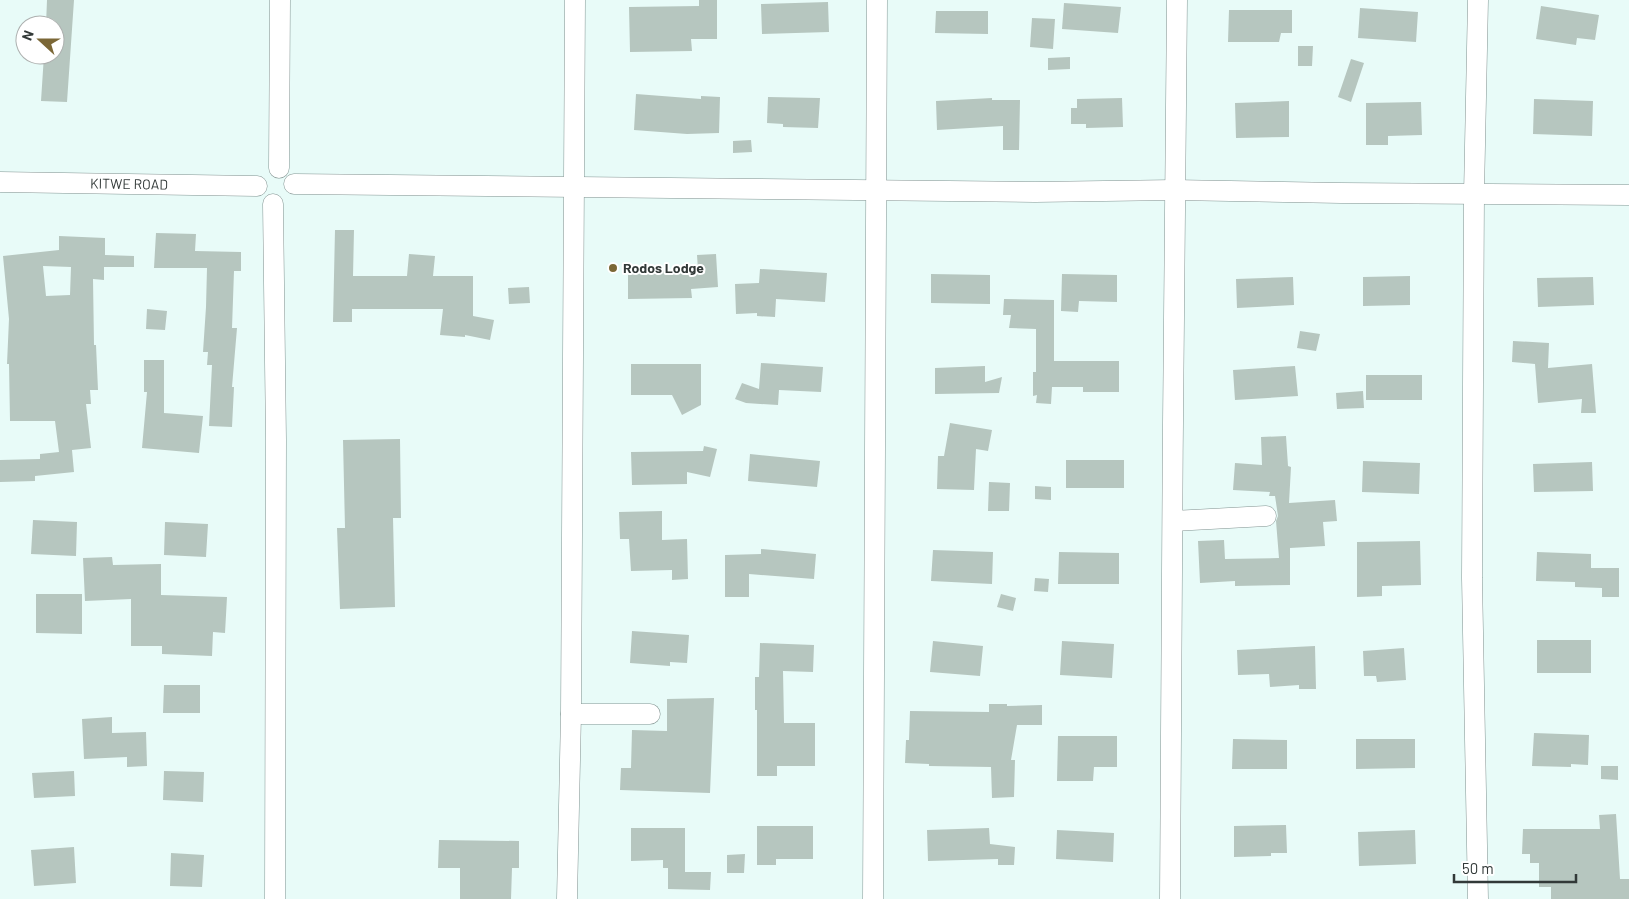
<svg xmlns="http://www.w3.org/2000/svg" width="1629" height="899" font-family="Barlow,sans-serif">
<style>
.building{fill:#b6c6bf;fill-rule:evenodd}
.lines{fill:none;stroke-linecap:round;stroke-linejoin:round}
.minor-casing{stroke:#829391;stroke-width:21}
.minor{stroke:#fff;stroke-width:20}
.poi-dot{fill:#7b6736;stroke:#fff;stroke-width:2}
.labels{text-anchor:middle;stroke-width:4;stroke-linejoin:round;paint-order:stroke}
.street-label{font-size:14px;fill:#323938;stroke:#fff}
.poi-label{font-size:14px;font-weight:bold;fill:#323938;stroke:#fff;text-anchor:start}
</style>
<rect width="100%" height="100%" fill="#e8fbf8"/>
<path class="building" d="M 47,0 L 74,0 L 67,102 L 41,101 L 44,55 L 55,55 L 55,25 L 46,25 Z
M 699,0 L 717,0 L 717,39 L 691,39 L 692,51 L 630,52 L 629,7 L 699,6 Z
M 828,2 L 829,32 L 762,34 L 761,4 Z
M 1064,3 L 1121,7 L 1118,33 L 1062,29 Z
M 1541,6 L 1599,15 L 1595,40 L 1577,38 L 1576,45 L 1536,39 Z
M 1360,8 L 1418,12 L 1416,42 L 1358,38 Z
M 1229,10 L 1292,10 L 1292,33 L 1281,33 L 1279,42 L 1228,42 Z
M 936,11 L 988,11 L 988,34 L 935,33 Z
M 1032,18 L 1055,19 L 1053,49 L 1030,47 Z
M 1298,46 L 1313,46 L 1312,66 L 1298,66 Z
M 1070,57 L 1070,69 L 1048,70 L 1048,58 Z
M 1351,59 L 1364,63 L 1351,102 L 1338,97 Z
M 636,94 L 701,99 L 701,96 L 720,97 L 719,133 L 687,134 L 634,130 Z
M 768,97 L 820,98 L 818,128 L 783,127 L 783,124 L 767,123 Z
M 992,98 L 992,100 L 1020,100 L 1019,150 L 1003,150 L 1003,126 L 937,130 L 936,101 Z
M 1122,98 L 1123,127 L 1086,128 L 1086,124 L 1071,124 L 1071,108 L 1077,108 L 1077,99 Z
M 1534,99 L 1593,101 L 1592,136 L 1533,134 Z
M 1289,101 L 1289,137 L 1236,138 L 1235,103 Z
M 1421,102 L 1422,135 L 1388,136 L 1388,145 L 1366,145 L 1366,103 Z
M 751,140 L 752,152 L 733,153 L 733,141 Z
M 335,230 L 354,230 L 353,276 L 407,276 L 409,254 L 435,256 L 433,276 L 473,276 L 473,316 L 494,320 L 490,340 L 465,335 L 465,337 L 440,335 L 443,309 L 352,309 L 352,322 L 333,322 Z
M 156,233 L 196,234 L 195,251 L 241,252 L 241,271 L 234,271 L 232,328 L 237,328 L 232,387 L 234,387 L 232,427 L 209,426 L 212,365 L 207,365 L 208,352 L 203,352 L 206,307 L 207,268 L 154,268 Z
M 59,236 L 105,238 L 105,255 L 134,256 L 134,267 L 104,267 L 104,280 L 93,279 L 94,345 L 96,345 L 98,390 L 90,390 L 91,404 L 86,404 L 91,448 L 72,450 L 74,472 L 35,476 L 35,481 L 0,482 L 0,460 L 40,459 L 40,454 L 59,452 L 55,421 L 10,421 L 9,364 L 7,364 L 9,319 L 3,256 L 59,250 ZM 43,266 L 71,267 L 70,295 L 46,296 Z
M 716,254 L 718,287 L 691,289 L 692,298 L 628,299 L 628,271 L 698,270 L 697,255 Z
M 760,269 L 827,273 L 825,302 L 776,299 L 775,317 L 757,316 L 757,313 L 736,314 L 735,284 L 759,283 Z
M 931,274 L 990,275 L 990,304 L 931,303 Z
M 1062,274 L 1117,275 L 1117,302 L 1079,301 L 1078,312 L 1061,311 Z
M 1410,276 L 1410,305 L 1363,306 L 1363,277 Z
M 1293,277 L 1294,305 L 1237,308 L 1236,279 Z
M 1593,277 L 1594,305 L 1538,307 L 1537,278 Z
M 529,287 L 530,303 L 509,304 L 508,288 Z
M 1004,299 L 1054,300 L 1054,361 L 1119,361 L 1119,392 L 1083,392 L 1083,387 L 1052,387 L 1051,404 L 1036,403 L 1037,395 L 1033,396 L 1033,372 L 1036,372 L 1036,329 L 1009,328 L 1011,315 L 1003,315 Z
M 147,309 L 167,311 L 165,330 L 146,329 Z
M 1300,331 L 1320,334 L 1316,351 L 1297,348 Z
M 1513,341 L 1549,343 L 1548,368 L 1592,364 L 1596,413 L 1581,413 L 1582,399 L 1538,403 L 1535,364 L 1512,362 Z
M 144,360 L 164,360 L 164,413 L 203,416 L 199,453 L 142,448 L 147,392 L 144,392 Z
M 761,363 L 823,367 L 821,392 L 779,390 L 778,405 L 746,403 L 735,399 L 742,383 L 759,389 Z
M 631,364 L 701,364 L 701,405 L 682,415 L 672,395 L 631,395 Z
M 985,366 L 985,382 L 1002,377 L 999,393 L 935,394 L 935,368 Z
M 1295,366 L 1298,396 L 1235,400 L 1233,370 Z
M 1366,375 L 1422,375 L 1422,400 L 1366,400 Z
M 1363,391 L 1364,408 L 1337,409 L 1336,393 Z
M 950,423 L 992,430 L 988,451 L 976,449 L 974,490 L 937,489 L 938,456 L 944,456 Z
M 1286,436 L 1288,466 L 1291,467 L 1289,503 L 1335,500 L 1337,521 L 1323,522 L 1325,546 L 1290,548 L 1290,585 L 1235,586 L 1235,581 L 1200,583 L 1198,541 L 1224,540 L 1225,559 L 1279,558 L 1276,521 L 1278,516 L 1275,496 L 1269,496 L 1270,492 L 1233,490 L 1235,463 L 1262,465 L 1261,437 Z
M 400,439 L 401,518 L 393,518 L 395,607 L 340,609 L 337,528 L 345,528 L 343,440 Z
M 704,446 L 717,449 L 710,477 L 687,472 L 687,484 L 632,485 L 631,452 L 703,451 Z
M 750,454 L 820,461 L 817,487 L 748,481 Z
M 1066,460 L 1124,460 L 1124,488 L 1066,488 Z
M 1363,461 L 1420,463 L 1419,494 L 1362,492 Z
M 1592,462 L 1593,491 L 1534,492 L 1533,464 Z
M 989,482 L 1010,483 L 1009,511 L 988,511 Z
M 1035,486 L 1051,487 L 1051,500 L 1035,499 Z
M 662,511 L 662,540 L 687,539 L 688,579 L 672,580 L 672,570 L 631,571 L 629,539 L 620,539 L 619,512 Z
M 33,520 L 77,522 L 76,556 L 31,554 Z
M 165,522 L 208,524 L 206,557 L 164,555 Z
M 1420,541 L 1421,585 L 1382,586 L 1382,596 L 1357,597 L 1357,542 Z
M 761,549 L 816,554 L 814,579 L 749,574 L 749,597 L 725,597 L 725,555 L 761,554 Z
M 933,550 L 993,552 L 992,584 L 931,581 Z
M 1059,552 L 1119,553 L 1119,584 L 1058,584 Z
M 1537,552 L 1591,554 L 1591,568 L 1619,568 L 1619,597 L 1602,597 L 1602,588 L 1575,587 L 1575,582 L 1536,581 Z
M 112,557 L 113,565 L 161,564 L 161,595 L 227,597 L 225,633 L 213,632 L 212,656 L 162,654 L 162,646 L 131,646 L 131,599 L 85,601 L 83,558 Z
M 1035,578 L 1049,579 L 1048,592 L 1034,591 Z
M 36,594 L 82,594 L 82,634 L 36,633 Z
M 1001,594 L 1016,598 L 1013,611 L 997,607 Z
M 632,631 L 689,635 L 687,663 L 670,662 L 670,666 L 630,663 Z
M 1537,640 L 1591,640 L 1591,673 L 1537,673 Z
M 933,641 L 983,646 L 980,676 L 930,672 Z
M 1062,641 L 1114,644 L 1112,678 L 1060,675 Z
M 760,643 L 814,645 L 813,672 L 783,671 L 784,723 L 815,723 L 815,766 L 777,766 L 777,776 L 757,776 L 757,710 L 755,710 L 755,677 L 759,677 Z
M 1315,646 L 1316,689 L 1299,689 L 1299,685 L 1270,687 L 1269,674 L 1238,675 L 1237,650 Z
M 1404,648 L 1406,680 L 1377,682 L 1376,676 L 1364,676 L 1363,651 Z
M 164,685 L 200,685 L 200,713 L 163,713 Z
M 714,698 L 710,793 L 620,790 L 621,768 L 631,768 L 632,730 L 667,731 L 667,699 Z
M 989,704 L 1007,704 L 1007,706 L 1042,705 L 1042,725 L 1017,725 L 1011,760 L 1015,760 L 1014,797 L 992,798 L 991,767 L 929,766 L 929,764 L 905,763 L 906,740 L 909,740 L 910,711 L 989,712 Z
M 112,717 L 112,733 L 146,732 L 147,766 L 127,767 L 127,757 L 84,759 L 82,719 Z
M 1534,733 L 1589,735 L 1588,765 L 1571,764 L 1571,767 L 1532,766 Z
M 1058,736 L 1117,736 L 1117,767 L 1094,767 L 1093,781 L 1057,781 Z
M 1233,739 L 1287,740 L 1287,769 L 1232,769 Z
M 1356,739 L 1415,739 L 1415,768 L 1356,769 Z
M 1601,766 L 1618,766 L 1618,780 L 1601,779 Z
M 74,771 L 75,796 L 34,798 L 32,773 Z
M 164,771 L 204,772 L 203,802 L 163,800 Z
M 1616,814 L 1620,879 L 1629,879 L 1629,899 L 1551,899 L 1551,887 L 1539,887 L 1539,863 L 1530,863 L 1530,854 L 1522,854 L 1523,829 L 1600,829 L 1599,815 Z
M 1286,825 L 1287,853 L 1271,853 L 1271,856 L 1234,857 L 1234,826 Z
M 757,826 L 813,826 L 813,859 L 776,859 L 776,865 L 757,865 Z
M 631,828 L 685,828 L 685,872 L 711,872 L 710,890 L 668,889 L 668,868 L 663,868 L 663,860 L 631,861 Z
M 989,828 L 990,844 L 1015,847 L 1014,865 L 998,865 L 998,859 L 928,861 L 927,830 Z
M 1057,830 L 1114,833 L 1113,862 L 1056,859 Z
M 1415,830 L 1416,864 L 1359,866 L 1358,832 Z
M 439,840 L 519,841 L 519,868 L 512,868 L 511,899 L 460,899 L 460,868 L 438,868 Z
M 74,847 L 76,883 L 34,886 L 31,850 Z
M 171,853 L 204,855 L 202,887 L 170,886 Z
M 745,854 L 744,873 L 727,873 L 727,855 Z"/>
<g class="lines">
<defs>
<g id="minor">
<path d="M 279,168 L 280,0"/>
<path id="s1" d="M 0,182 L 257,186"/>
<path d="M 294,184 L 1035,192 L 1174,190 L 1341,193 L 1629,195"/>
<path d="M 273,204 L 276,440 L 275,899"/>
<path d="M 1173,521 L 1266,516"/>
<path d="M 571,714 L 650,714"/>
<path d="M 567,899 L 571,714 L 575,0"/>
<path d="M 873,899 L 877,0"/>
<path d="M 1170,899 C 1173,599 1172,300 1177,0"/>
<path d="M 1478,899 L 1472,578 L 1474,194 L 1478,0"/>
</g>
</defs>
<use href="#minor" class="minor-casing"/>
<use href="#minor" class="minor"/>
</g>
<circle class="poi-dot" cx="613" cy="268" r="5"/>
<g class="labels">
<g class="street-label">
<text dy="5" stroke="none"><textPath href="#s1" startOffset="129">KITWE ROAD</textPath></text>
</g>
<g class="poi-label">
<text x="623" y="273">Rodos Lodge</text>
</g>
</g>
<g transform="translate(40 40) rotate(291)"><circle r="24" fill="#ffffff" stroke="#adb0af"/>
<path d="M0-4L9 19L0 12L-9 19Z" fill="#7b6736"/>
<text y="-8" font-size="14" font-weight="bold" text-anchor="middle" fill="#323938">N</text>
</g>
<path d="M1454 874v8h122v-8" fill="none" stroke="#323938" stroke-width="2.5"/>
<text x="1462" y="874" font-size="15" fill="#323938" stroke="#ffffff" stroke-width="4" paint-order="stroke">50 m</text>
</svg>
